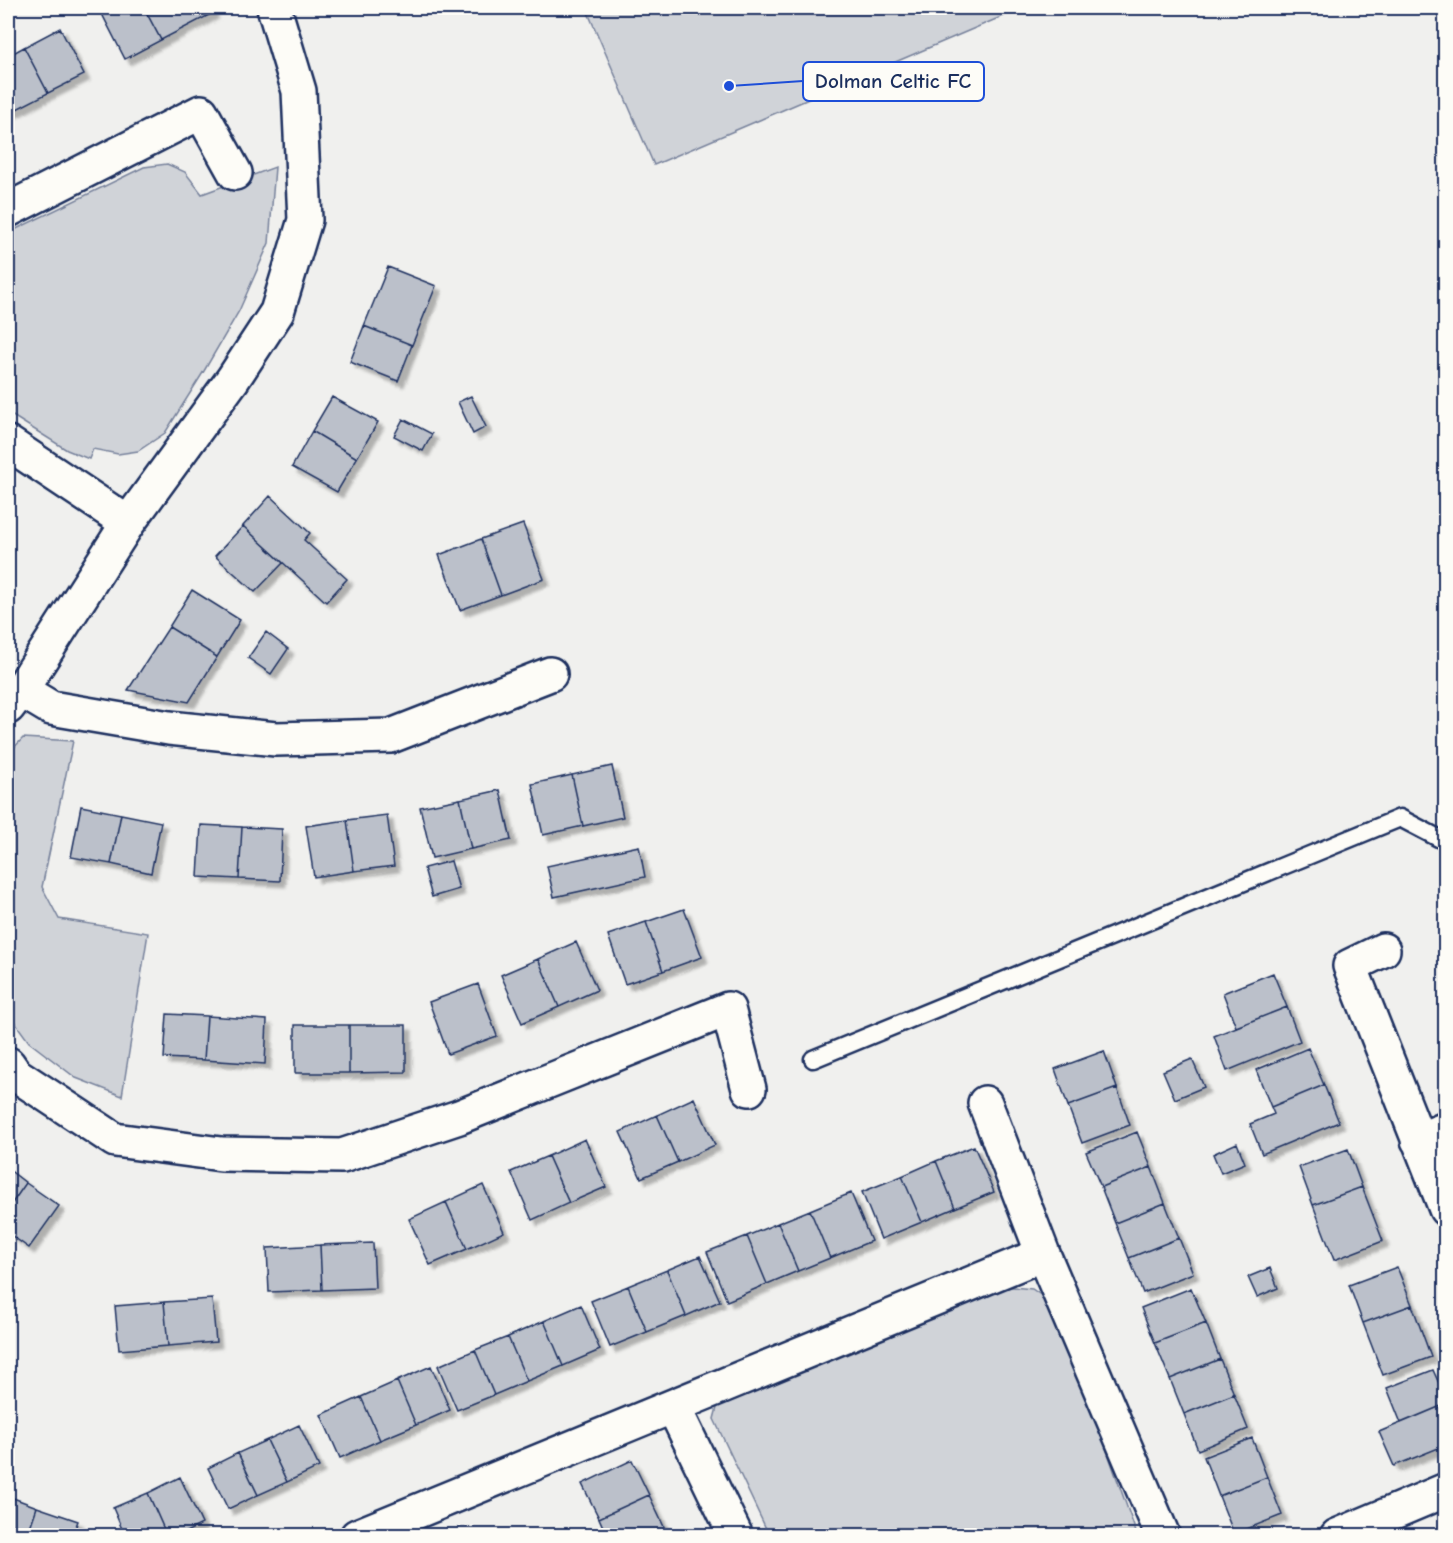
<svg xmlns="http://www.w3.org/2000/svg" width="1453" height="1543" font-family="'Comic Neue',sans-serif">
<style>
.green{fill:#d0d3d8;stroke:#76819b;stroke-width:1.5}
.building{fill:#bbc0ca;stroke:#1b2f5e;stroke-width:1.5;filter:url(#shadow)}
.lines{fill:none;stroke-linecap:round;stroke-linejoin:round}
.lane-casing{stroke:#1b2f5e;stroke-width:21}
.street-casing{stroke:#1b2f5e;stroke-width:38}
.lane{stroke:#fdfcf7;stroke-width:16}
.street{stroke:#fdfcf7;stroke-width:33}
.leader{fill:none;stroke:#1d4ed8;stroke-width:2}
.callout-dot{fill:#1d4ed8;stroke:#fdfcf7;stroke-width:2}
.callout{fill:#fdfcf7;stroke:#1d4ed8;stroke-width:2}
.callout-label{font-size:21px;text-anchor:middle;font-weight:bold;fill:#1b2f5e}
</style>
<defs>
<filter id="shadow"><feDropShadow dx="5.5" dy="5.5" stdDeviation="1.5" flood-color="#0004"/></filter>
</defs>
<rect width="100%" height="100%" fill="#f0f0ee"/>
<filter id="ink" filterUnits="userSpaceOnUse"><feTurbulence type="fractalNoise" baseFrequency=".0167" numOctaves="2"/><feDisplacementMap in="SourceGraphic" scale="12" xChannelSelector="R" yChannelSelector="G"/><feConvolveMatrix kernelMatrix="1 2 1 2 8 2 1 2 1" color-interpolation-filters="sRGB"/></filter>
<g filter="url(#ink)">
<path class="green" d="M 586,8 L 1022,8 L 654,165 Z
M 167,164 L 185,172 L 202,194 L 275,167 L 269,243 L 239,311 L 204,371 L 165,433 L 138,451 L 118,454 L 93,449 L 89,459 L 67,450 L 8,413 L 8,233 L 144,167 Z
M 23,738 L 73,741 L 42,887 L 59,919 L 148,933 L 122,1096 L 76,1078 L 29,1042 L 8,1013 L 8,754 Z
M 1003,1286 L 1032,1289 L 1055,1305 L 1137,1535 L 769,1535 L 714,1419 L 719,1400 Z"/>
<path class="building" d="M 110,8 L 144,8 L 161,40 L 125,59 L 101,12 Z
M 144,8 L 210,8 L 213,13 L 161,40 Z
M 60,28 L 84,75 L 48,93 L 24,47 Z
M 24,47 L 48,93 L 11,112 L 8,105 L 8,56 Z
M 388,267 L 436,286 L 412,345 L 364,326 Z
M 364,326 L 412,345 L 398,381 L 350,362 Z
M 471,396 L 486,427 L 473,434 L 458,402 Z
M 332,397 L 378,422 L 357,458 L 312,431 Z
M 403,419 L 432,434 L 423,451 L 394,436 Z
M 312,431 L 357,458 L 337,492 L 292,467 Z
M 270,496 L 310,533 L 304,540 L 347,579 L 326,602 L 243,526 Z
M 523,524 L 544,579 L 501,595 L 481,539 Z
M 243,526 L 283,563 L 255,592 L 215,556 Z
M 481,539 L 501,595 L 460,610 L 439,555 Z
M 192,590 L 240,620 L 217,657 L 169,627 Z
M 169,627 L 217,657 L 189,702 L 128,690 Z
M 266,632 L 288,649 L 271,674 L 248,658 Z
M 612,766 L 623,817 L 583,826 L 572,775 Z
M 572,775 L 583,826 L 543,835 L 532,784 Z
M 500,790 L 511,840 L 471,849 L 460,799 Z
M 460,799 L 471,849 L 432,858 L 420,807 Z
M 81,806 L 121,814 L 111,864 L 71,857 Z
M 121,814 L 161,822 L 151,873 L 111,864 Z
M 387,815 L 394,866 L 354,871 L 347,820 Z
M 347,820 L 354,871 L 314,877 L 306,826 Z
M 201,825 L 242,827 L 239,879 L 198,877 Z
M 242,827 L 282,829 L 280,881 L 239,879 Z
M 639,846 L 645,877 L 554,897 L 547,866 Z
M 451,861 L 459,889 L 432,897 L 424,868 Z
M 684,909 L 702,957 L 663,971 L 646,922 Z
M 646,922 L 663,971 L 625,984 L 608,935 Z
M 576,942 L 597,990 L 559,1007 L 538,959 Z
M 538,959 L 559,1007 L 522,1023 L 501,975 Z
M 1273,973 L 1287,1007 L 1236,1027 L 1223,993 Z
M 478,984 L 497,1036 L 448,1054 L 429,1002 Z
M 1287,1007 L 1300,1041 L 1227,1071 L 1214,1036 Z
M 167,1014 L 207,1016 L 204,1060 L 164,1058 Z
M 207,1016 L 267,1020 L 265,1064 L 204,1060 Z
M 295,1025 L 349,1025 L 349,1073 L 295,1073 Z
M 349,1025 L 406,1025 L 406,1072 L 349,1073 Z
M 1308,1048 L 1324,1085 L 1271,1107 L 1256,1070 Z
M 1104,1051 L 1117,1088 L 1068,1106 L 1055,1069 Z
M 1192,1059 L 1204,1087 L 1175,1099 L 1163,1071 Z
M 1324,1085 L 1339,1122 L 1262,1154 L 1250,1124 L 1274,1114 L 1271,1107 Z
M 1117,1088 L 1130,1125 L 1082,1143 L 1068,1106 Z
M 694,1098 L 715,1145 L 678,1162 L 657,1115 Z
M 657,1115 L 678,1162 L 641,1178 L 620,1132 Z
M 1137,1132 L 1151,1167 L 1101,1187 L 1086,1152 Z
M 585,1139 L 606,1187 L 569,1203 L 548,1156 Z
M 1237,1143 L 1245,1163 L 1221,1173 L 1213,1154 Z
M 974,1146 L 994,1192 L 955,1208 L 936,1161 Z
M 1348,1149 L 1362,1187 L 1313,1205 L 1299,1167 Z
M 548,1156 L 569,1203 L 532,1220 L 511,1172 Z
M 936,1161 L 955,1208 L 922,1222 L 902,1176 Z
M 1151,1167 L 1165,1203 L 1115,1223 L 1101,1187 Z
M 8,1169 L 26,1183 L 8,1209 Z
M 902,1176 L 922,1222 L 881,1239 L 862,1192 Z
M 26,1183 L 59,1206 L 29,1248 L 8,1233 L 8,1209 Z
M 483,1185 L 504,1232 L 467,1249 L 446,1202 Z
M 1362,1187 L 1383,1241 L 1334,1260 L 1313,1205 Z
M 851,1193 L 871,1241 L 830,1258 L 810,1210 Z
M 446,1202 L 467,1249 L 430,1265 L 409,1219 Z
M 1165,1203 L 1179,1238 L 1129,1258 L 1115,1223 Z
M 810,1210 L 830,1258 L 798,1271 L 778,1223 Z
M 778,1223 L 798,1271 L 767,1284 L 747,1236 Z
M 747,1236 L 767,1284 L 727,1301 L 707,1252 Z
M 1179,1238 L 1193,1273 L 1143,1293 L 1129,1258 Z
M 373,1243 L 375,1288 L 322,1290 L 320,1245 Z
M 320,1245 L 322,1290 L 269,1292 L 267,1248 Z
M 700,1256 L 720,1301 L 686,1316 L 667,1270 Z
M 1397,1267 L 1412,1305 L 1363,1323 L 1349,1285 Z
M 1270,1268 L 1278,1288 L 1257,1297 L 1248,1277 Z
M 667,1270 L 686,1316 L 647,1332 L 628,1286 Z
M 628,1286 L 647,1332 L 610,1347 L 591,1301 Z
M 1191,1288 L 1206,1323 L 1155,1343 L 1141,1308 Z
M 212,1299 L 216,1342 L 168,1346 L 164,1302 Z
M 164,1302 L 168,1346 L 119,1350 L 115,1306 Z
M 581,1305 L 600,1350 L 563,1366 L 544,1321 Z
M 1412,1305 L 1431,1357 L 1383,1375 L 1363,1323 Z
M 544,1321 L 563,1366 L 527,1381 L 508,1337 Z
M 1206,1323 L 1220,1359 L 1170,1379 L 1155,1343 Z
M 508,1337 L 527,1381 L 494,1395 L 475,1350 Z
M 475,1350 L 494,1395 L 457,1410 L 438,1366 Z
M 1220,1359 L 1234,1394 L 1184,1414 L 1170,1379 Z
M 431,1366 L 450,1410 L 416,1425 L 397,1381 Z
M 1433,1370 L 1446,1399 L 1446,1404 L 1401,1423 L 1387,1388 Z
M 397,1381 L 416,1425 L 380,1440 L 361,1397 Z
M 1234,1394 L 1248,1429 L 1198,1450 L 1184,1414 Z
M 361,1397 L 380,1440 L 340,1458 L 321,1415 Z
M 1446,1404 L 1446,1445 L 1394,1466 L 1379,1432 Z
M 299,1425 L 319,1467 L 287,1482 L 267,1440 Z
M 1252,1438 L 1267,1477 L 1219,1496 L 1204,1457 Z
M 267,1440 L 287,1482 L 258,1495 L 238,1453 Z
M 238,1453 L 258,1495 L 228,1509 L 208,1468 Z
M 632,1460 L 649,1495 L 599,1518 L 582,1484 Z
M 180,1477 L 202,1524 L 178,1536 L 167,1536 L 148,1493 Z
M 1267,1477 L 1282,1515 L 1234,1534 L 1219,1496 Z
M 148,1493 L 167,1536 L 125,1536 L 113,1508 Z
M 649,1495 L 665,1529 L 651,1536 L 607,1536 L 599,1518 Z
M 8,1496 L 37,1507 L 27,1536 L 8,1536 Z
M 37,1507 L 78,1521 L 72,1536 L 27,1536 Z"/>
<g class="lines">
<defs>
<path id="lane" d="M 813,1059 L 1400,818 L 1446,842"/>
<path id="street" d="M 8,210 L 201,112 L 235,173
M 8,443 L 128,523
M 21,690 L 51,708 L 169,728 L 276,739 L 391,736 L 550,674
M 8,707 L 21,690 L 128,523 L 233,379 L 277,312 L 305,220 L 299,91 L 274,8
M 1383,950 L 1350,966 L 1446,1209
M 8,1064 L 15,1074 L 115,1140 L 221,1154 L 342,1156 L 459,1117 L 728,1009 L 749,1089
M 985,1103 L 1043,1254 L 1163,1536
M 1418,1140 L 1446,1129
M 673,1406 L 736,1536
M 357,1536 L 1043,1254
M 1337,1536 L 1446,1490"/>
</defs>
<use href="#lane" class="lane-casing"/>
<use href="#street" class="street-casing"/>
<use href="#lane" class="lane"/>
<use href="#street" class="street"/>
</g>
</g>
<path class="leader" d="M729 86L803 81"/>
<circle class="callout-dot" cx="729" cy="86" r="6"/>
<rect class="callout" x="803" y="62" width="181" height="39" rx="6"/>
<g class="callout-label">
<text x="893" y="88">Dolman Celtic FC</text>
</g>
<rect width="1453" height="1543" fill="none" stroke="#fdfcf7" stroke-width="30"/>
<rect x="15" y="15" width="1423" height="1513" fill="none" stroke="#1b2f5e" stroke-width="2" filter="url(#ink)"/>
</svg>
